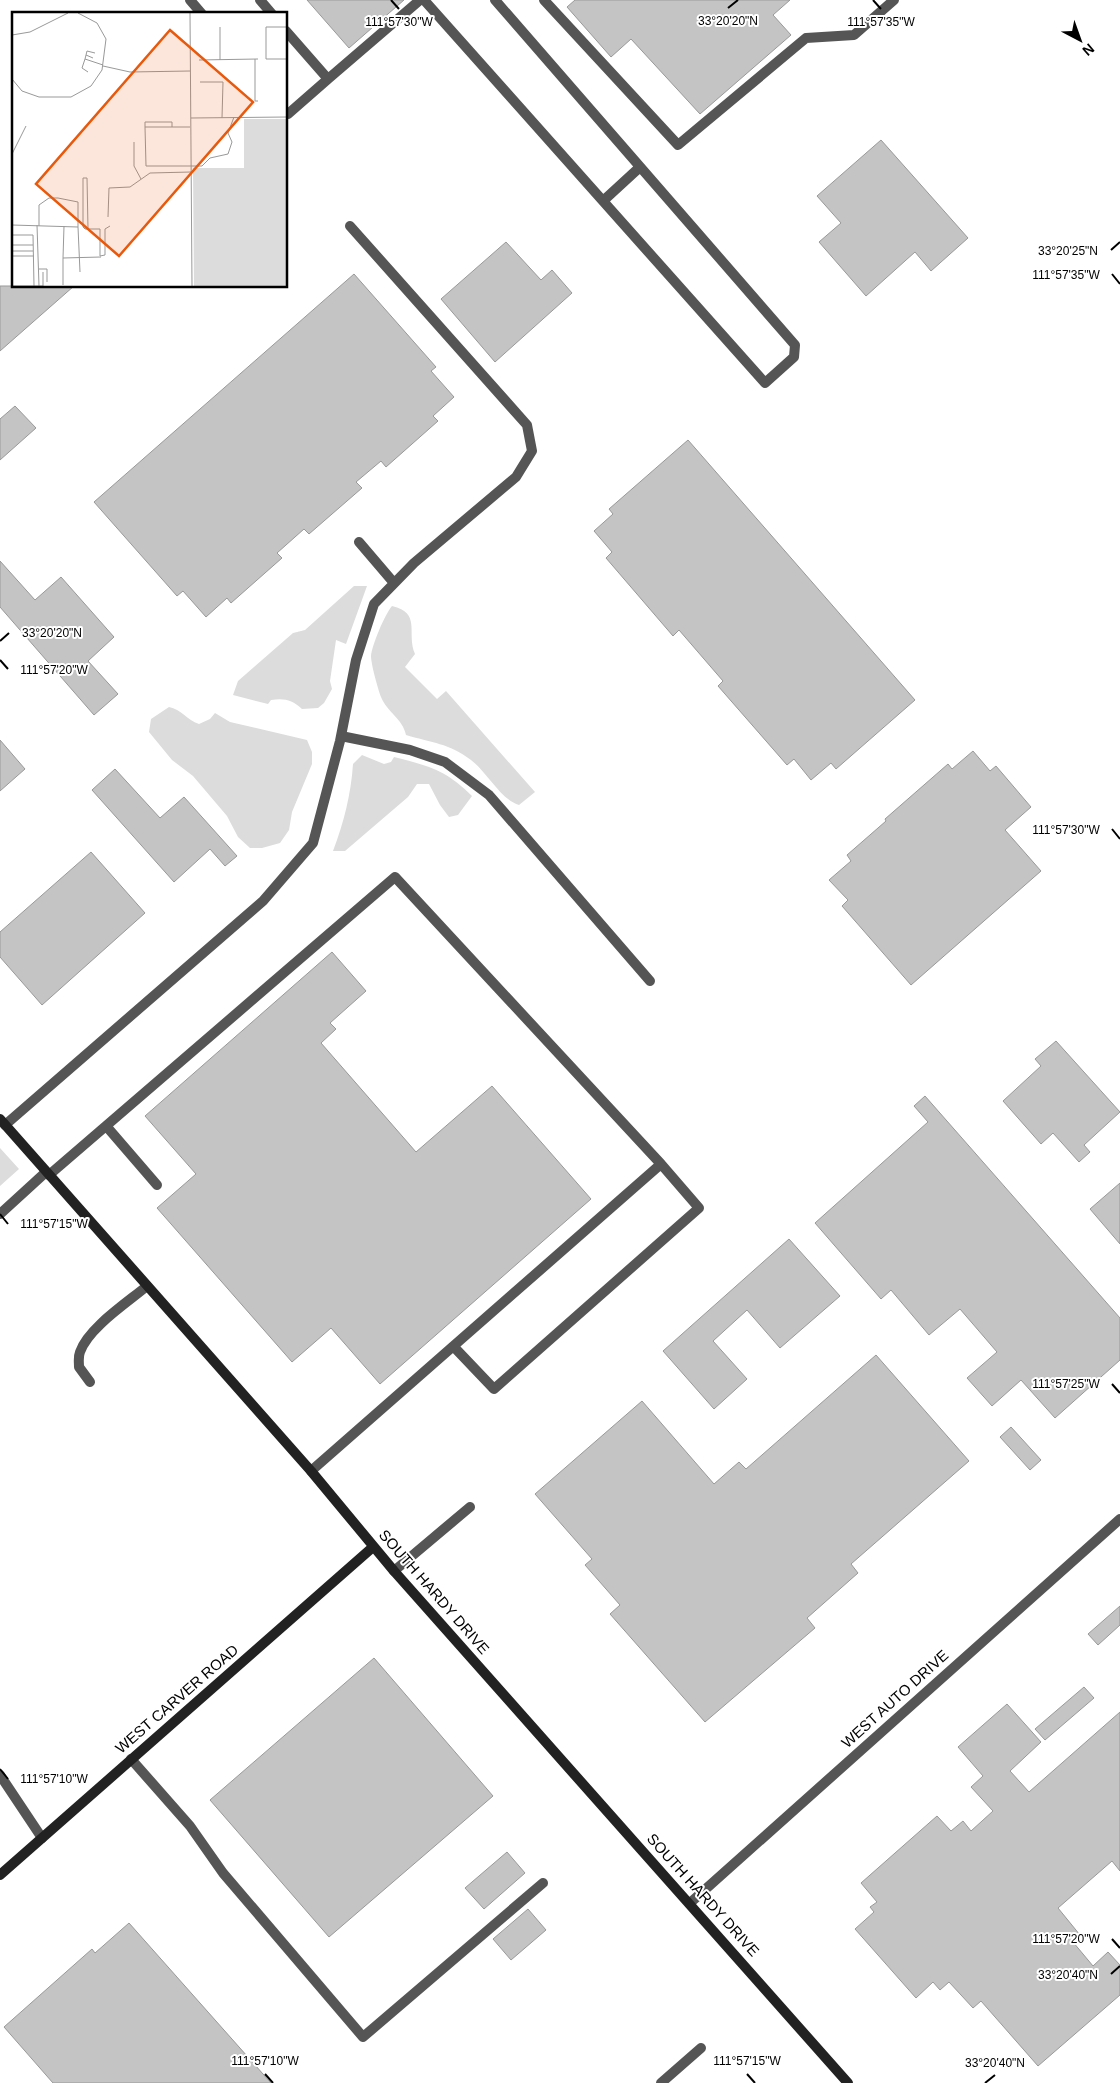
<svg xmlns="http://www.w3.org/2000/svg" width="1120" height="2083" font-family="Arial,sans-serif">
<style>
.green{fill:#dcdcdc}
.building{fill:#c4c4c4;stroke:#999}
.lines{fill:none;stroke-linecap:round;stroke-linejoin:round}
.lane{stroke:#555;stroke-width:10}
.street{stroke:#555;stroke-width:10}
.secondary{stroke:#222;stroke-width:10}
.ticks{fill:none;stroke:#000;stroke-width:2}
.labels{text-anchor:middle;stroke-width:4;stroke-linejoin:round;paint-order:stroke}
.street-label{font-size:15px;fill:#000;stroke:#fff}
.inset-road{fill:none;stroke:#999;stroke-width:1}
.view{fill:#e8590c;fill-opacity:0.15;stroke:#e8590c;stroke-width:2.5}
.inset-edge{fill:none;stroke:#000;stroke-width:2.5}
.ticks-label{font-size:12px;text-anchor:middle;fill:#000;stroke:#fff;stroke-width:4;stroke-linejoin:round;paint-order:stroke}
</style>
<rect width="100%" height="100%" fill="#fff"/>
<path class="green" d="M 354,586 L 367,586 L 346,644 L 336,640 L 330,681 L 332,689 L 324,703 L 318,708 L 302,709 C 292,700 285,698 271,700 L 268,704 L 233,695 L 238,681 L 293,633 L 305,630 Z
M 392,606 C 422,613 406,633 415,654 L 405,667 L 437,699 L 446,691 L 535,792 L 519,805 C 501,800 487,772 471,760 C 448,743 433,743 406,735 C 403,719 387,712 381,697 C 378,689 371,664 371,656 C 372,645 385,614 392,606 Z
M 169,707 C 181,709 187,720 199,724 L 210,719 L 215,713 L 230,722 L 307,740 L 312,752 L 312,764 L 292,812 L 289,830 L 280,843 L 262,848 L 250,848 L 238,837 L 227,816 L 193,776 L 172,760 L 149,732 L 151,719 Z
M 362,755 L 384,764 L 391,762 L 394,757 C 429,766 446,770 472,796 L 458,815 L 449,817 L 440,805 L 429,784 L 417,784 L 408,797 L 345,851 L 333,851 C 344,822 351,794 353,764 Z
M 0,1148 L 19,1169 L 0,1186 Z"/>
<path class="building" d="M 307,0 L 404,0 L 349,48 Z
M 575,0 L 790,0 L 773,15 L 791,35 L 700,114 L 631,39 L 611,57 L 567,7 Z
M 881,140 L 968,238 L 931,271 L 915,252 L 866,296 L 819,242 L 841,223 L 817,196 Z
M 506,242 L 541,280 L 552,270 L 572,293 L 495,362 L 441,299 Z
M 354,274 L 436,367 L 431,371 L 454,397 L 433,416 L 438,421 L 386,467 L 381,461 L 356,482 L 362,488 L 309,534 L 304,529 L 277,553 L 282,558 L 231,603 L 227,598 L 206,617 L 183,591 L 177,596 L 94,502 Z
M 0,286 L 74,286 L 0,351 Z
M 15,406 L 36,428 L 0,460 L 0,419 Z
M 688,440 L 915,700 L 836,769 L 831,763 L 811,780 L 794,759 L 787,765 L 718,686 L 723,681 L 679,630 L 673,636 L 606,558 L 612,552 L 594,531 L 613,514 L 609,509 Z
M 0,561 L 35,600 L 61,577 L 114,637 L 88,661 L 118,694 L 94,715 L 0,607 Z
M 0,740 L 25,769 L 0,791 Z
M 973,751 L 990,771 L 996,766 L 1031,807 L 1005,830 L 1041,871 L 911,985 L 842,906 L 848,900 L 829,880 L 851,861 L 847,855 L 886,821 L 885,819 L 948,764 L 952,769 Z
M 115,769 L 160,818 L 184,797 L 237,856 L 225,866 L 210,849 L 174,882 L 92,790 Z
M 91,852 L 145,913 L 42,1005 L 0,957 L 0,932 Z
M 332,952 L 366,991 L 330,1023 L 336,1029 L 321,1043 L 416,1152 L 492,1086 L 591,1199 L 380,1384 L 331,1328 L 292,1362 L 157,1208 L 196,1174 L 145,1116 Z
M 1056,1041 L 1120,1112 L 1084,1145 L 1090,1152 L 1079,1162 L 1053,1133 L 1041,1144 L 1003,1101 L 1041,1066 L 1035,1059 Z
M 925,1096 L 1120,1318 L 1120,1360 L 1055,1418 L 1021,1380 L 992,1406 L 967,1378 L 997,1352 L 960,1309 L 929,1335 L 891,1290 L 881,1299 L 815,1223 L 928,1122 L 914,1106 Z
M 1120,1183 L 1120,1244 L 1090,1209 Z
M 789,1239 L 840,1296 L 780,1348 L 747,1310 L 713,1341 L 747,1379 L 714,1409 L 663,1351 Z
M 876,1355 L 969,1461 L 851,1564 L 858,1573 L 807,1618 L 815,1628 L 705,1722 L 610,1614 L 620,1605 L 585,1565 L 592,1559 L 535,1494 L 642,1401 L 714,1484 L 739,1462 L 746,1469 Z
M 1011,1427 L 1041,1460 L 1030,1470 L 1000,1437 Z
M 1120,1606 L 1120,1625 L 1098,1645 L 1088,1634 Z
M 374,1658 L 493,1796 L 329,1937 L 210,1800 Z
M 1084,1687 L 1094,1698 L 1045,1740 L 1035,1729 Z
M 1007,1704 L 1041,1742 L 1010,1771 L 1029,1792 L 1120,1712 L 1120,1871 L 1112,1861 L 1058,1908 L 1080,1935 L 1073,1942 L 1093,1966 L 1108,1952 L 1120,1965 L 1120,1995 L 1038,2066 L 981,2001 L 973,2008 L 949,1982 L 940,1990 L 933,1982 L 916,1998 L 855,1929 L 874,1912 L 870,1907 L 877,1902 L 861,1883 L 937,1816 L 951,1831 L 963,1821 L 971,1831 L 993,1811 L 971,1787 L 983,1776 L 958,1747 Z
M 507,1852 L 525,1873 L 484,1909 L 465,1888 Z
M 528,1909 L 546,1930 L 511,1960 L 493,1939 Z
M 129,1923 L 271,2083 L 53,2083 L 4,2027 L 92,1949 L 95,1953 Z"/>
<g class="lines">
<path class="lane" d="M 190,0 L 202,14
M 260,0 L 272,14
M 424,0 L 765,383 L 794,357 L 795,345 L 495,0
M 544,0 L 678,145 L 806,38 L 854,35 L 894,0
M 286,31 L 328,79 L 420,0
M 288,114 L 328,79
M 603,201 L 640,167
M 359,542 L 394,583
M 341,736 L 410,750 L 445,762 L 489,795 L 650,981
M 5,1125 L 263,901 L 313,843 L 340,741 L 356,660 L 374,604 L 414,563 L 516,477 L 532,451 L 527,425 L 350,226
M 107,1127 L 157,1185
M 49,1175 L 395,877 L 661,1164 L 311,1471
M 0,1214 L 46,1172
M 454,1347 L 494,1389 L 699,1208 L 661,1164
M 90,1382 L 79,1367 C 79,1362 78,1357 80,1352 C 88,1328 128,1302 147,1286
M 394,1571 L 470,1507
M 131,1759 L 190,1826 L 223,1873 L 363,2037 L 543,1883
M 0,1775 L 42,1838
M 661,2083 L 701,2048"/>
<path class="street" d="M 690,1903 L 1120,1519"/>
<path class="secondary" d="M 0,1119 L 311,1471 L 394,1571 L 848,2083
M 0,1875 L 373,1547"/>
</g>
<path class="ticks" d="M 391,0 L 399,9M 873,0 L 881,9M 728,8 L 738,0M 1111,250 L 1120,242M 1112,274 L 1120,284M 0,641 L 9,633M 0,660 L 8,669M 1112,829 L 1120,839M 0,1214 L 8,1224M 1112,1384 L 1120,1393M 0,1769 L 8,1779M 1112,1939 L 1120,1948M 1111,1974 L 1120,1966M 265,2074 L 273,2083M 747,2074 L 755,2083M 985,2083 L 995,2075"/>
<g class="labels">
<g class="street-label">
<text transform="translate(434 1592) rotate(49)" y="5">SOUTH HARDY DRIVE</text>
<text transform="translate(177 1699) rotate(-41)" y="5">WEST CARVER ROAD</text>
<text transform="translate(895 1699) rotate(-42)" y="5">WEST AUTO DRIVE</text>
<text transform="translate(703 1895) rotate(48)" y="5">SOUTH HARDY DRIVE</text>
</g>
</g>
<g transform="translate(12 12)">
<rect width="275" height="275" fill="#fff"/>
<path d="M 232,107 L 275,107 L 275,274 L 182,274 L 181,156 L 232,156 Z" fill="#dcdcdc"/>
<path class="inset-road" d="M 178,1 L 180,274M 275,15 L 254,15 L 254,47 L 275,47M 0,23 L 18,20 L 56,1M 74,43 L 73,47 L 91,53M 81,46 L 74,43 L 75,39 L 83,41M 73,47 L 70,56 L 76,60M 243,47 L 243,89 L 246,89M 187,48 L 246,47M 208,48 L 208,15M 91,54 L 118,60 L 178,59M 0,67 L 10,79 L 27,85 L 59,85 L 79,74 L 90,58 L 94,27 L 85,11 L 66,1M 188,70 L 211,70 L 210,106M 179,106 L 275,105M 133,115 L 133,110 L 160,110 L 160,115M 178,115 L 133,115 L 134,154 L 179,154M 122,130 L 122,154 L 129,167M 0,142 L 14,114M 179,154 L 190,154 L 198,146 L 216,142 L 220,130 L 216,121 L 222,105M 96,205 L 97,176 L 118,175 L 138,161 L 179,160M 0,213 L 66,215 L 68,260M 25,213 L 27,274M 27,214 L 27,193 L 37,186 L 46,186 L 66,190 L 66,215M 76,217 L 75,166 L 71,166 L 71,215 L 73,217 L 88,217 L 88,244 L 93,243 L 93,217 L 98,214M 0,223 L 21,223 L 22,274M 0,233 L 21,233M 0,239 L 21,239M 0,244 L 22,244M 51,246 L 52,214M 27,257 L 35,257 L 35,270M 51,273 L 51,246 L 89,245M 0,274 L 31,274 L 31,260"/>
<path class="view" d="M 158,18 L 241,90 L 107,244 L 24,172 Z"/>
<rect width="275" height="275" class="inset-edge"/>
</g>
<g class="ticks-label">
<text x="728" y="25">33°20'20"N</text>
<text x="399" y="26">111°57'30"W</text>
<text x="881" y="26">111°57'35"W</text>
<text x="1068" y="255">33°20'25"N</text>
<text x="1066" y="279">111°57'35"W</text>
<text x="52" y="637">33°20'20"N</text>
<text x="54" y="674">111°57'20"W</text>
<text x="1066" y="834">111°57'30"W</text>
<text x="54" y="1228">111°57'15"W</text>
<text x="1066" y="1388">111°57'25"W</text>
<text x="54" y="1783">111°57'10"W</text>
<text x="1066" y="1943">111°57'20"W</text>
<text x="1068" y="1979">33°20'40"N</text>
<text x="265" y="2065">111°57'10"W</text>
<text x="747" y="2065">111°57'15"W</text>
<text x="995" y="2067">33°20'40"N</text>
</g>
<g transform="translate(1080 40) rotate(139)" stroke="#ffffff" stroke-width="4" paint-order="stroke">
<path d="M0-4L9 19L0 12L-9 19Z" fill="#000000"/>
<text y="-8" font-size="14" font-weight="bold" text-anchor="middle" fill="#000000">N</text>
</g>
</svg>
